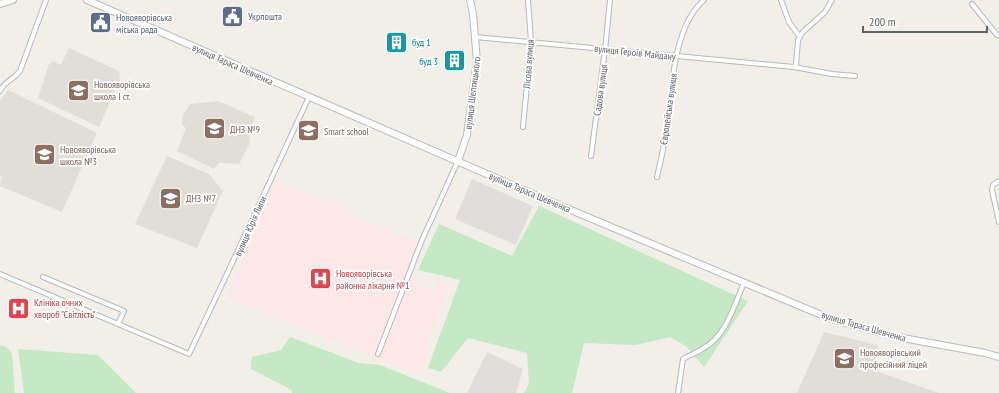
<svg xmlns="http://www.w3.org/2000/svg" width="999" height="393" font-family="'PT Sans Narrow',sans-serif">
<style>
.industrial{fill:#e0deda}
.education{fill:#e1ded6}
.medical{fill:#fce8e6}
.green{fill:#c5e8c5}
.lines{fill:none;stroke-linecap:round;stroke-linejoin:round}
.street-casing{stroke:#b5b8bc;stroke-width:6}
.secondary-casing{stroke:#b6babf;stroke-width:8}
.street{stroke:#fff;stroke-width:4}
.secondary{stroke:#fff;stroke-width:6}
.labels{text-anchor:middle;stroke-width:3.5;stroke-linejoin:round;paint-order:stroke}
.service-label{font-size:10px;fill:#4e5e75;stroke:#fff;text-anchor:start}
.culture-label{font-size:10px;fill:#0d838f;stroke:#fff;text-anchor:start}
.street-label{font-size:10px;fill:#5f6368;stroke:#fff}
.education-label{font-size:10px;fill:#785e54;stroke:#fff;text-anchor:start}
.health-label{font-size:10px;fill:#be3a42;stroke:#fff;text-anchor:start}
</style>
<rect width="100%" height="100%" fill="#f1efe8"/>
<path class="industrial" d="M 472,179 L 533,206 L 516,245 L 455,219 Z
M 487,352 L 523,369 L 516,393 L 467,393 Z"/>
<path class="education" d="M 69,48 L 119,71 L 120,74 L 119,82 L 99,127 L 38,98 L 49,64 L 53,61 L 61,65 Z
M 8,90 L 97,133 L 62,212 L 0,186 L 2,176 L 0,176 L 0,101 Z
M 218,101 L 255,117 L 249,139 L 250,143 L 239,164 L 219,163 L 214,169 L 177,151 L 186,128 L 182,125 L 183,115 L 190,104 Z
M 167,156 L 209,174 L 223,191 L 197,248 L 135,224 Z
M 824,332 L 878,345 L 873,370 L 939,393 L 797,393 Z"/>
<path class="medical" d="M 275,181 L 327,202 L 328,200 L 345,207 L 344,212 L 418,242 L 404,278 L 435,291 L 439,280 L 450,285 L 427,343 L 432,346 L 419,375 L 227,298 Z"/>
<path class="green" d="M 539,206 L 748,301 L 704,367 L 686,346 L 670,337 L 636,345 L 584,343 L 572,393 L 524,393 L 529,384 L 527,353 L 468,338 L 441,372 L 428,368 L 460,280 L 418,270 L 439,224 L 512,256 Z
M 290,337 L 359,363 L 380,365 L 450,393 L 292,393 L 292,390 L 251,369 L 252,357 L 281,350 Z
M 0,346 C 6,345 9,349 12,354 L 15,393 L 0,393 Z
M 18,349 L 98,355 L 136,393 L 24,393 Z"/>
<g class="lines">
<defs>
<path id="street" d="M 781,0 L 789,22 L 800,37
M 972,4 L 997,35 L 999,35
M 475,37 L 794,67 L 832,74 L 855,76
M 794,67 L 796,65 L 798,40 L 803,32 L 825,12 L 832,0
M 0,91 C 6,79 13,81 20,71 L 46,0
M 523,127 L 531,42 L 528,0
M 591,156 L 605,50 L 610,0
M 657,177 C 661,160 665,143 667,126 C 672,88 673,27 704,0
M 999,181 L 993,185 L 992,190 L 999,222
M 0,274 L 189,354 C 230,269 269,183 309,97
M 43,277 L 124,311 L 118,324
M 378,354 L 422,240 L 458,161
M 678,393 L 683,359 C 692,354 703,350 711,343 C 728,329 735,303 744,283"/>
<path id="secondary" d="M 87,0 L 535,195 L 831,319 L 892,336 L 985,353 L 999,357
M 0,4 L 13,0
M 458,161 L 467,135 L 477,61 L 473,14 L 470,0"/>
</defs>
<use href="#street" class="street-casing"/>
<use href="#secondary" class="secondary-casing"/>
<use href="#street" class="street"/>
<use href="#secondary" class="secondary"/>
</g>
<defs>
<symbol id="civic-square" viewBox="-11 -11 22 22"><rect x="-9" y="-9" width="18" height="18" rx="4" fill="#5c6f8a" stroke="#fff"/><path d="M-.6-6.5H3V-4.5H.6V-3L4-1V1h2V6H-6V1h2V-1L-.6-3ZM-1.2 2.5V6h2.4V2.5Z" fill="#fff"/></symbol>
<symbol id="building-square" viewBox="-11 -11 22 22"><rect x="-9" y="-9" width="18" height="18" rx="4" fill="#0f9aa8" stroke="#fff"/><path d="M-4-6H4V6H1V3H-1V6H-4ZM-2.5-4.3h1.7v1.8h-1.7ZM.8-4.3h1.7v1.8H.8ZM-2.5-1h1.7V.8h-1.7ZM.8-1h1.7V.8H.8Z" fill="#fff"/></symbol>
<symbol id="school-square" viewBox="-11 -11 22 22"><rect x="-9" y="-9" width="18" height="18" rx="4" fill="#8d6e63" stroke="#fff"/><path d="M0-5L7-2L0 1L-7-2ZM-4 1L0 2.5L4 1V4Q0 6-4 4Z" fill="#fff"/></symbol>
<symbol id="hospital-square" viewBox="-11 -11 22 22"><rect x="-9" y="-9" width="18" height="18" rx="4" fill="#e0444e" stroke="#fff"/><path d="M-5-5h3v3.5h4V-5h3V5h-3V1.5h-4V5h-3Z" fill="#fff"/></symbol>
<symbol id="university-square" viewBox="-11 -11 22 22"><rect x="-9" y="-9" width="18" height="18" rx="4" fill="#8d6e63" stroke="#fff"/><path d="M0-5L7-2L0 1L-7-2ZM-4 1L0 2.5L4 1V4Q0 6-4 4Z" fill="#fff"/></symbol>
</defs>
<g fill-rule="evenodd">
<use href="#civic-square" x="220" y="4" width="25" height="25"/>
<use href="#civic-square" x="88" y="10" width="25" height="25"/>
<use href="#building-square" x="384" y="30" width="25" height="25"/>
<use href="#building-square" x="442" y="48" width="25" height="25"/>
<use href="#school-square" x="66" y="78" width="25" height="25"/>
<use href="#school-square" x="202" y="116" width="25" height="25"/>
<use href="#school-square" x="296" y="118" width="25" height="25"/>
<use href="#school-square" x="32" y="142" width="25" height="25"/>
<use href="#school-square" x="158" y="186" width="25" height="25"/>
<use href="#hospital-square" x="308" y="266" width="25" height="25"/>
<use href="#hospital-square" x="6" y="296" width="25" height="25"/>
<use href="#university-square" x="832" y="346" width="25" height="25"/>
</g>
<g class="labels">
<g class="service-label">
<text x="248" y="20">Укрпошта</text>
<text x="116" y="21">Новояворівська<tspan x="116" dy="12">міська рада</tspan></text>
</g>
<g class="culture-label">
<text x="412" y="46">буд 1</text>
<text x="438" y="65" text-anchor="end">буд 3</text>
</g>
<g class="street-label">
<text transform="translate(635 52) rotate(6)" y="4">вулиця Героїв Майдану</text>
<text transform="translate(233 64) rotate(24)" y="4">вулиця Тараса Шевченка</text>
<text transform="translate(528 64) rotate(-86)" y="4">Лісова вулиця</text>
<text transform="translate(600 90) rotate(-82)" y="4">Садова вулиця</text>
<text transform="translate(472 93) rotate(-83)" y="4">вулиця Шептицького</text>
<text transform="translate(668 109) rotate(-82)" y="4">Європейська вулиця</text>
<text transform="translate(530 192) rotate(23)" y="4">вулиця Тараса Шевченка</text>
<text transform="translate(250 226) rotate(-66)" y="4">вулиця Юрія Липи</text>
<text transform="translate(864 326) rotate(16)" y="4">вулиця Тараса Шевченка</text>
</g>
<g class="education-label">
<text x="94" y="88">Новояворівська<tspan x="94" dy="12">школа І ст.</tspan></text>
<text x="230" y="133">ДНЗ №9</text>
<text x="324" y="135">Smart school</text>
<text x="60" y="153">Новояворівська<tspan x="60" dy="12">школа №3</tspan></text>
<text x="186" y="202">ДНЗ №7</text>
<text x="860" y="356">Новояворівський<tspan x="860" dy="12">професійний ліцей</tspan></text>
</g>
<g class="health-label">
<text x="336" y="277">Новояворівська<tspan x="336" dy="12">районна лікарня №1</tspan></text>
<text x="34" y="306">Клініка очних<tspan x="34" dy="12">хвороб "Світлість"</tspan></text>
</g>
</g>
<path d="M863 26v6h124v-6" fill="none" stroke="#5f6368" stroke-width="2"/>
<text x="869" y="26" font-size="12" fill="#5f6368" stroke="#ffffff" stroke-width="3" paint-order="stroke">200 m</text>
</svg>
